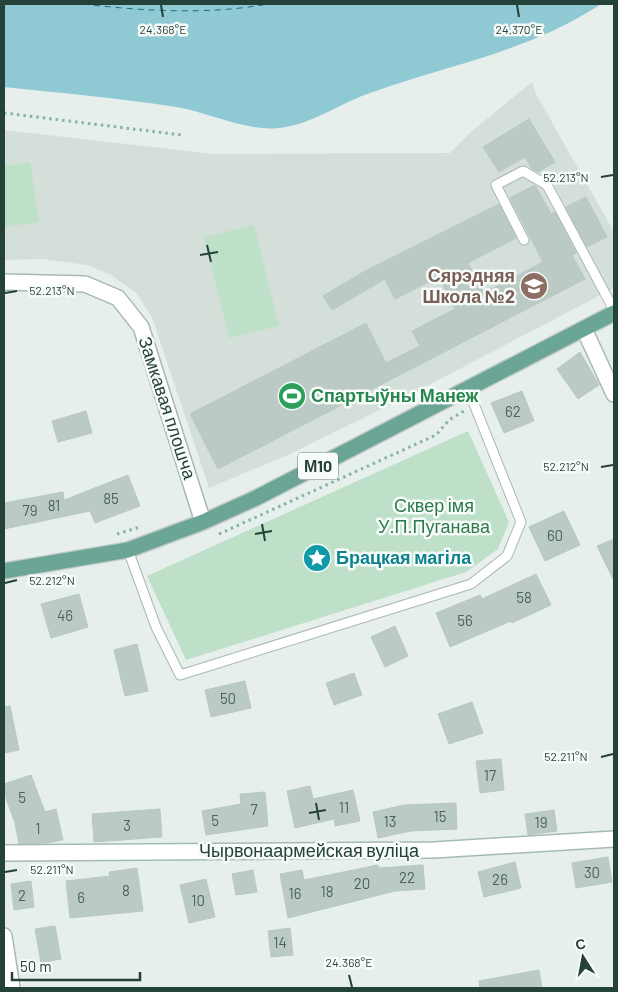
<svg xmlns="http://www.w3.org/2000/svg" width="618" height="992" font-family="Barlow,sans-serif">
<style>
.built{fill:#d4dfda}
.green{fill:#bfe0c8}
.water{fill:#8ec9d4}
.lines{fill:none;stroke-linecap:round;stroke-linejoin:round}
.ferry{stroke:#1c6f80;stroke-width:1;stroke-dasharray:6 5;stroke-linecap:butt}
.building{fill:#bbcac4;stroke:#b8c9c2}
.lane-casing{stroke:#a8b8b2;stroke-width:11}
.street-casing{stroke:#a8b8b2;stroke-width:18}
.secondary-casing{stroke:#a4bbb3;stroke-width:18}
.primary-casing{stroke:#c2cac8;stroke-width:18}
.path{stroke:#86b3a5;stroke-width:3;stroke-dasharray:2.5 4;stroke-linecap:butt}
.lane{stroke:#fff;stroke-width:9}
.street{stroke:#fff;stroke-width:15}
.secondary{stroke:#fff;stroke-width:15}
.primary{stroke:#6aa596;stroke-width:15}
.ticks{fill:none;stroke:#24423a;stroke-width:2}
.labels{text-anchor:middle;stroke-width:5;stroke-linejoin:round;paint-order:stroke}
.number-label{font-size:15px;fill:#4a645c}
.shield{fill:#f7fbf9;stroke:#637a73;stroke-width:1}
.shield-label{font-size:16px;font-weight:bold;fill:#24423a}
.education-label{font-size:18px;font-weight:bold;fill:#785e54;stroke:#f7fbf9;text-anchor:end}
.leisure-label{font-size:18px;font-weight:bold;fill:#27864d;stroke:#f7fbf9;text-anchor:start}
.street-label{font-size:18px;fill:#24423a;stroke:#f7fbf9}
.park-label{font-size:18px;fill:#2d7a4b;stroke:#f7fbf9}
.culture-label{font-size:18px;font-weight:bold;fill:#0d838f;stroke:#f7fbf9;text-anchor:start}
.ticks-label{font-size:12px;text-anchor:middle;fill:#24423a;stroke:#f7fbf9;stroke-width:5;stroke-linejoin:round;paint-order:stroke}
</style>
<rect width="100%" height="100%" fill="#e6efeb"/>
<path class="built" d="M 532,82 L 536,94 L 614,232 L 614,288 L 408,396 L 288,455 L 209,488 L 152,317 L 136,293 L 111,275 L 87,265 L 42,259 L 4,260 L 4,130 L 214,154 L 450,153 L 472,131 Z"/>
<path class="green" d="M 30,162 L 39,222 L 4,227 L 4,166 Z
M 254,225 L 279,326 L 229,338 L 204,237 Z
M 468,431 L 509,522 L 498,549 L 466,572 L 186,660 L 147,576 Z"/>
<path class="water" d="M 4,4 L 601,4 C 528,52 451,64 370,93 C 340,103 311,125 279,128 C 247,132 208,112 176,107 C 119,98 61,93 4,87 Z"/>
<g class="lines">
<path class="ferry" d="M 83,4 C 143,11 208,15 268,4"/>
</g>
<path class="building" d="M 529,119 L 555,162 L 538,172 L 532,169 L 525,157 L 499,172 L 483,147 Z
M 535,185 L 551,214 L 555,212 L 576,253 L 572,255 L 585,279 L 218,469 L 190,414 L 366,323 L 386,363 L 420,346 L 412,331 L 455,309 L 439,277 L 395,299 L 385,279 L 332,310 L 323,296 L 365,271 L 499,204 L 516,238 L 468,263 L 484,293 L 543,262 L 510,198 Z
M 586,197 L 607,237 L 587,247 L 566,207 Z
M 580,352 L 599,385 L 578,399 L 557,369 Z
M 522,391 L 534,421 L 504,433 L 491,403 Z
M 86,411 L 92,433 L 58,442 L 52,421 Z
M 128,475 L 140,506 L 95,523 L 90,511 L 4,529 L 4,503 L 63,492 L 64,500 Z
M 564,511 L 580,545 L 545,561 L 529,527 Z
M 614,539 L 614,581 L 597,546 Z
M 536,574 L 551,605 L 512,623 L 511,621 L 450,647 L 436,613 L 480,595 L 482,599 Z
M 79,594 L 88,627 L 51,638 L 41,604 Z
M 395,626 L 408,656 L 385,667 L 371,637 Z
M 137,644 L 148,691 L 125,696 L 114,650 Z
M 354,673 L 362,695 L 334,705 L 326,683 Z
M 245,681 L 251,708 L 211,717 L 205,690 Z
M 472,702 L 483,733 L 449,744 L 438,714 Z
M 10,706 L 19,750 L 4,753 L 4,707 Z
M 501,759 L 504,790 L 480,793 L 476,761 Z
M 31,775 L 45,812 L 56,809 L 63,840 L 47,843 L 19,844 L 15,823 L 4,793 L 4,784 Z
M 310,786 L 313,799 L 353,790 L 360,821 L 335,826 L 334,819 L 295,828 L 287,791 Z
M 265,792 L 268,826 L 206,835 L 202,811 L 241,804 L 240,794 Z
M 456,803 L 457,829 L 411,831 L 378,838 L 373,812 L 404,805 Z
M 160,809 L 162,837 L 94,842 L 92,814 Z
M 554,810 L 557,831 L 528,835 L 525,814 Z
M 608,857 L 612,882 L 576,888 L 572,863 Z
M 515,862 L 521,888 L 484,897 L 478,872 Z
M 378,865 L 379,868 L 423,865 L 425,889 L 395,891 L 288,918 L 280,874 L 302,870 L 304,880 Z
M 137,868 L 143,911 L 70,918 L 66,881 L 110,876 L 109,872 Z
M 253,870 L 257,892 L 236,895 L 232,874 Z
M 206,879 L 215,917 L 189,923 L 180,885 Z
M 31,881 L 34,907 L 14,910 L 11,884 Z
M 55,926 L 61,959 L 41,963 L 35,929 Z
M 290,928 L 293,955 L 271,957 L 268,931 Z
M 539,970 L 542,988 L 480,988 L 479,981 Z"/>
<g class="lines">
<defs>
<path id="lane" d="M 524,240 L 496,185 L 523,171 L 547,185 L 614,310
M 128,550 L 156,627 L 180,675 L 471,584 L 507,556 L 521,522 L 468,389"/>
<path id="street" d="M 4,282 L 85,284 L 118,298 L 141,327 L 203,522
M 584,329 L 614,394
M 4,936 L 12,988"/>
<path id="secondary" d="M 4,853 L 434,850 L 614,839"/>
<path id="primary" d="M 4,571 L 128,550 L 203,522 L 256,498 L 614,313"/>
</defs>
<use href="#lane" class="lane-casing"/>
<use href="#street" class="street-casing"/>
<use href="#secondary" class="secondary-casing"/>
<use href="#primary" class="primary-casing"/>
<path class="path" d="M 4,113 L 182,135
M 117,534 L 140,527
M 219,534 L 436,435 L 449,420 L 464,411"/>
<use href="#lane" class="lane"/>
<use href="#street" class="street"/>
<use href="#secondary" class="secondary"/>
<use href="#primary" class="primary"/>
</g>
<path class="ticks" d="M 161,5 L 163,17M 517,5 L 519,17M 601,177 L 613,175M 207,245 L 211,262M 200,255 L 218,252M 5,293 L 17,291M 601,467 L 613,465M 262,524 L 265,541M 255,534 L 272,531M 5,583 L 17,580M 601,757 L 613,754M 316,803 L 319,820M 309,813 L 326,810M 5,872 L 17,870M 349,975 L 352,987"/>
<defs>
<symbol id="school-disc" viewBox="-11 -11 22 22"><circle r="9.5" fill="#8d6e63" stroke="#f7fbf9"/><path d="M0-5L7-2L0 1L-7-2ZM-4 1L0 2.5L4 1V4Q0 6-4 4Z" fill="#fff"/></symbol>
<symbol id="stadium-disc" viewBox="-11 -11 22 22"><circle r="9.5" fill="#2e9e5b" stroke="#f7fbf9"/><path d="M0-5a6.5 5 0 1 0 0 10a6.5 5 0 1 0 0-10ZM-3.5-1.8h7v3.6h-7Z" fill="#fff"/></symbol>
<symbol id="sight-disc" viewBox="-11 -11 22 22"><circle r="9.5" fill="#0f9aa8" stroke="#f7fbf9"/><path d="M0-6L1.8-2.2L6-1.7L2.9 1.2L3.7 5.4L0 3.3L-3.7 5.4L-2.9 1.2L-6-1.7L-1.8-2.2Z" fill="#fff"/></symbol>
</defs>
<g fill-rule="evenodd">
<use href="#school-disc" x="518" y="270" width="32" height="32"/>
<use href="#stadium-disc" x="276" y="380" width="32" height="32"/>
<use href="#sight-disc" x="301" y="542" width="32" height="32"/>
</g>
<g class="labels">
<g class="number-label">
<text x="513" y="417">62</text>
<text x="111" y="504">85</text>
<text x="54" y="511">81</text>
<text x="30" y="516">79</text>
<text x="555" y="541">60</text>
<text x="524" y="603">58</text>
<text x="65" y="621">46</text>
<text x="465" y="626">56</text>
<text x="228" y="704">50</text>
<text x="490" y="781">17</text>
<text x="22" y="803">5</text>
<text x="344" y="813">11</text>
<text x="254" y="815">7</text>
<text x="440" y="822">15</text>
<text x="215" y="826">5</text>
<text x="390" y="827">13</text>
<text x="541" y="828">19</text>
<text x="127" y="831">3</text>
<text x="38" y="834">1</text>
<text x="592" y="878">30</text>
<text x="407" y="883">22</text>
<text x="500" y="885">26</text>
<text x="362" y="889">20</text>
<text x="126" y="896">8</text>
<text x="327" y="897">18</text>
<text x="295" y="899">16</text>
<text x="22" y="901">2</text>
<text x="81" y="903">6</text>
<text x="198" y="906">10</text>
<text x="280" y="948">14</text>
</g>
<rect class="shield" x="298" y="452.5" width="40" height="27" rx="4"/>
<g class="shield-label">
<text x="318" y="472">М10</text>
</g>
<g class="education-label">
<text x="515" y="282">Сярэдняя<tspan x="515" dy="21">Школа №2</tspan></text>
</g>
<g class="leisure-label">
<text x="311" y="402">Спартыўны Манеж</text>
</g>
<g class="street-label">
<text transform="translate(167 408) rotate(72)" y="6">Замкавая плошча</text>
<text x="309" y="857">Чырвонаармейская вуліца</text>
</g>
<g class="park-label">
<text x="434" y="512">Сквер імя<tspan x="434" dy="21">У.П.Пуганава</tspan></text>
</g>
<g class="culture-label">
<text x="336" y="564">Брацкая магіла</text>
</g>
</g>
<g class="ticks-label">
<text x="519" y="34">24.370°E</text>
<text x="163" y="34">24.368°E</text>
<text x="566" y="182">52.213°N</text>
<text x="52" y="295">52.213°N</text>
<text x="566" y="471">52.212°N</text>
<text x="52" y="585">52.212°N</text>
<text x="566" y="761">52.211°N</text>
<text x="52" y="874">52.211°N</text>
<text x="349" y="967">24.368°E</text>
</g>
<rect width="618" height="992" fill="none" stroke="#24423a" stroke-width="10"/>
<g transform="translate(583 957) rotate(349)" stroke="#f7fbf9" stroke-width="4" paint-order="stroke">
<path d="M0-4L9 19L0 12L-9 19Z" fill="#24423a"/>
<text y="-8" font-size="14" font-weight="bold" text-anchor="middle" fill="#24423a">С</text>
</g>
<path d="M12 972v8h128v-8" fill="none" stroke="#24423a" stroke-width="2.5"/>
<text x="20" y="972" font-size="15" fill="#24423a" stroke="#f7fbf9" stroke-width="4" paint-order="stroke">50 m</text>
</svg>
